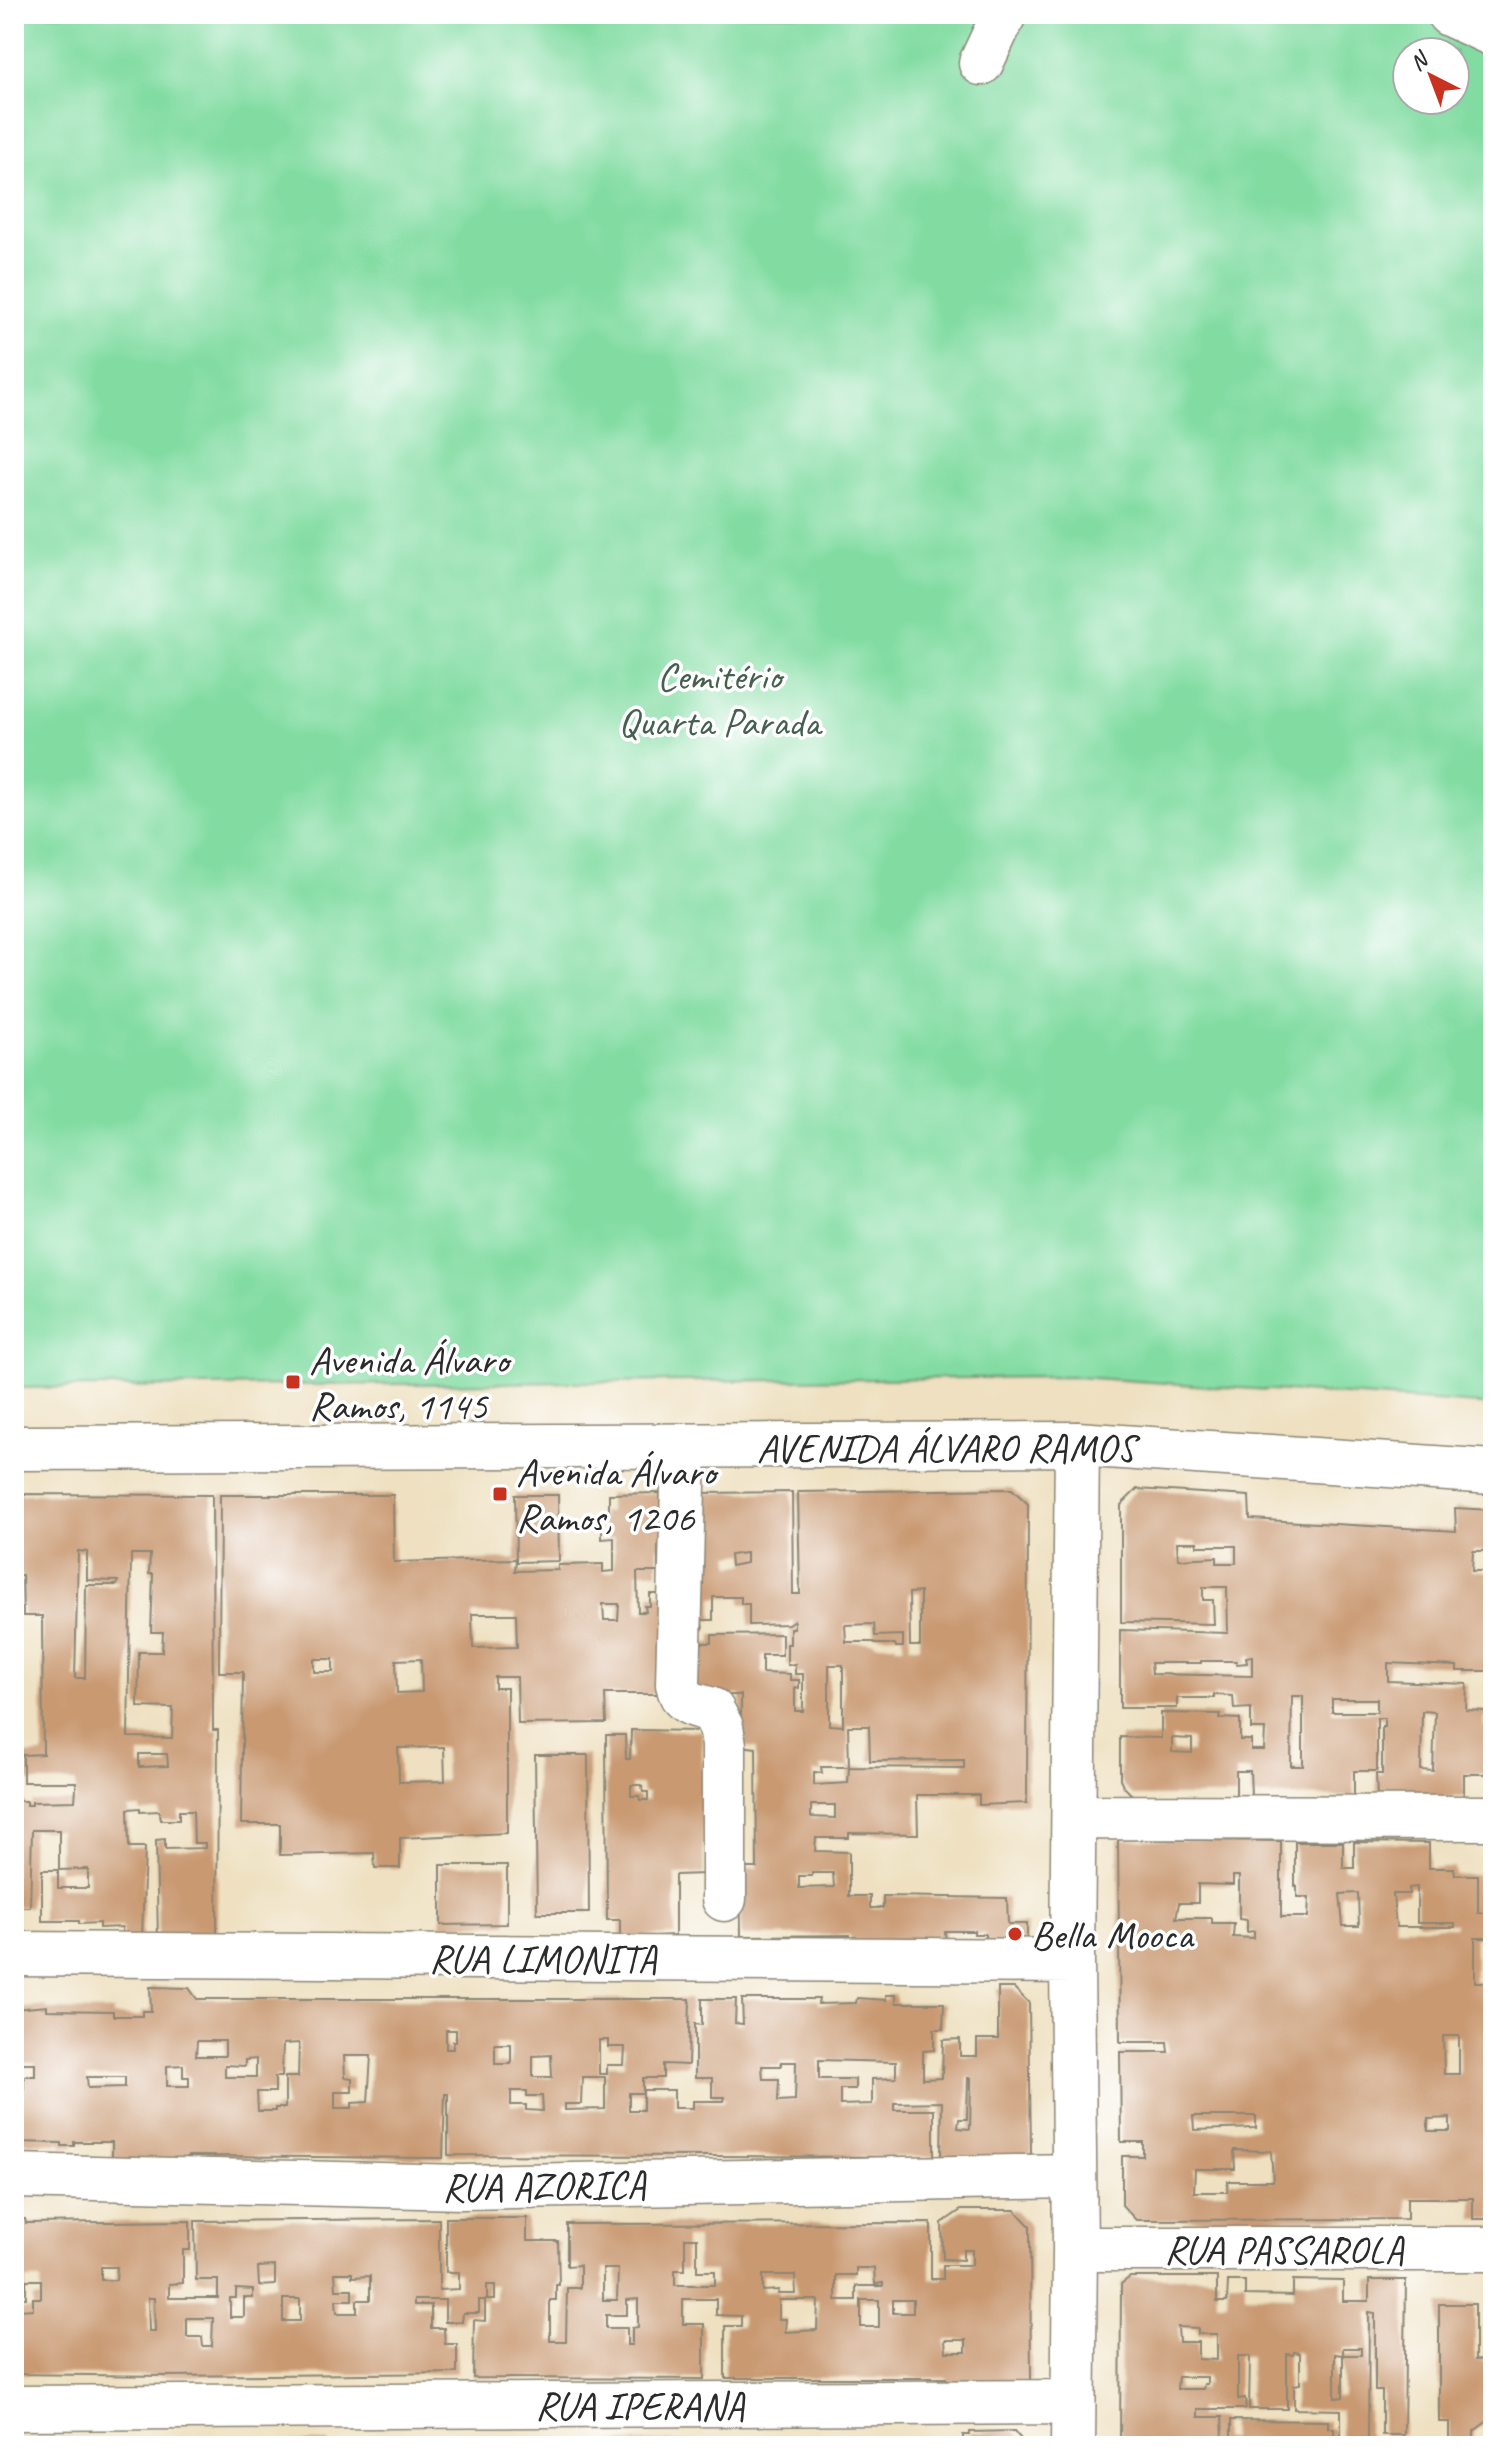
<svg xmlns="http://www.w3.org/2000/svg" width="1507" height="2460" font-family="Caveat,sans-serif">
<style>
.green{fill:#82dca2;stroke:#568466;stroke-width:2;fill-rule:evenodd}
.building{fill:#c99a72;fill-rule:evenodd}
.lines{fill:none;stroke-linecap:round;stroke-linejoin:round}
.minor-casing{stroke:#8c8676;stroke-width:47}
.major-casing{stroke:#8c8676;stroke-width:47}
.minor{stroke:#fff;stroke-width:44}
.major{stroke:#fff;stroke-width:44}
.poi-dot{fill:#c8321e;stroke:#fff;stroke-width:3}
.labels{text-anchor:middle;stroke-width:7;stroke-linejoin:round;paint-order:stroke}
.park-label{font-size:40px;fill:#45604f;stroke:#fff}
.poi-label{font-size:40px;fill:#2b2b2b;stroke:#fff;text-anchor:start}
.street-label{font-size:40px;fill:#2b2b2b;stroke:#fff}
</style>
<rect width="100%" height="100%" fill="#fff"/>
<filter id="ink" filterUnits="userSpaceOnUse"><feTurbulence type="fractalNoise" baseFrequency=".0125" numOctaves="2"/><feDisplacementMap in="SourceGraphic" scale="16" xChannelSelector="R" yChannelSelector="G"/><feConvolveMatrix kernelMatrix="1 2 1 2 8 2 1 2 1" color-interpolation-filters="sRGB"/></filter>
<filter id="wash" filterUnits="userSpaceOnUse"><feTurbulence type="fractalNoise" baseFrequency=".006" numOctaves="4" result="noise"/><feDisplacementMap in="SourceGraphic" scale="32" xChannelSelector="R" yChannelSelector="G"/><feGaussianBlur stdDeviation="1.8" result="paint"/><feColorMatrix in="noise" values="0 0 0 0 0 0 0 0 0 0 0 0 0 0 0 0 0 1.4 0 .05"/><feComposite in="paint" operator="in"/></filter>
<g filter="url(#wash)">
<rect width="100%" height="100%" fill="#eee0c0"/>
<path class="green" d="M 14,14 L 1493,14 L 1493,1405 L 1076,1377 L 14,1388 ZM 1407,52 L 1455,52 L 1455,100 L 1407,100 Z"/>
<g id="blocks">
<path class="building" d="M 1012,1489 L 1028,1504 L 1027,1803 L 979,1805 L 979,1795 L 917,1795 L 918,1834 L 849,1833 L 849,1838 L 816,1838 L 815,1851 L 849,1852 L 849,1896 L 870,1896 L 870,1908 L 883,1908 L 883,1896 L 1007,1898 L 1008,1924 L 1027,1924 L 1027,1945 L 985,1945 L 985,1934 L 974,1934 L 974,1931 L 945,1931 L 946,1944 L 850,1944 L 850,1935 L 741,1936 L 740,1868 L 757,1868 L 756,1748 L 741,1746 L 741,1695 L 691,1695 L 691,1643 L 712,1643 L 712,1635 L 782,1634 L 782,1655 L 762,1655 L 762,1673 L 790,1674 L 790,1680 L 799,1680 L 799,1688 L 795,1687 L 795,1711 L 803,1711 L 803,1674 L 795,1674 L 795,1664 L 787,1665 L 787,1644 L 790,1644 L 790,1628 L 794,1628 L 794,1620 L 788,1624 L 749,1625 L 749,1604 L 741,1604 L 741,1597 L 713,1597 L 713,1620 L 702,1620 L 703,1629 L 691,1629 L 698,1493 L 792,1492 L 793,1594 L 800,1594 L 798,1492 ZM 746,1553 L 746,1563 L 731,1566 L 730,1555 ZM 920,1592 L 920,1646 L 910,1646 L 909,1593 ZM 874,1624 L 875,1636 L 903,1635 L 903,1647 L 896,1647 L 895,1644 L 875,1644 L 874,1642 L 846,1642 L 845,1625 ZM 829,1665 L 843,1665 L 843,1726 L 829,1725 ZM 848,1726 L 869,1726 L 870,1761 L 964,1760 L 964,1768 L 849,1767 L 848,1783 L 814,1785 L 814,1772 L 822,1773 L 821,1767 L 849,1767 ZM 811,1805 L 835,1805 L 835,1818 L 811,1817 ZM 812,1873 L 833,1873 L 834,1887 L 799,1888 L 799,1876 L 812,1876 Z
M 1137,1489 L 1249,1496 L 1250,1519 L 1387,1527 L 1456,1531 L 1455,1508 L 1493,1510 L 1493,1551 L 1473,1551 L 1472,1571 L 1493,1571 L 1493,1606 L 1489,1606 L 1489,1623 L 1493,1623 L 1493,1671 L 1457,1671 L 1457,1666 L 1388,1663 L 1388,1681 L 1467,1684 L 1466,1710 L 1485,1711 L 1485,1727 L 1493,1727 L 1493,1774 L 1464,1774 L 1464,1797 L 1377,1797 L 1376,1774 L 1382,1774 L 1382,1727 L 1384,1727 L 1384,1718 L 1377,1718 L 1377,1771 L 1354,1771 L 1354,1797 L 1251,1796 L 1250,1771 L 1236,1771 L 1236,1796 L 1134,1796 L 1130,1793 L 1124,1787 L 1120,1779 L 1120,1737 L 1161,1738 L 1161,1713 L 1221,1714 L 1220,1718 L 1240,1719 L 1240,1740 L 1251,1740 L 1251,1750 L 1264,1750 L 1265,1729 L 1251,1729 L 1251,1708 L 1234,1709 L 1233,1696 L 1214,1695 L 1214,1698 L 1177,1698 L 1177,1708 L 1120,1708 L 1120,1630 L 1228,1633 L 1227,1587 L 1203,1587 L 1203,1600 L 1213,1600 L 1214,1624 L 1121,1622 L 1121,1505 ZM 1177,1542 L 1197,1542 L 1197,1546 L 1236,1546 L 1236,1563 L 1217,1563 L 1217,1557 L 1178,1559 ZM 1252,1656 L 1252,1676 L 1152,1674 L 1151,1663 L 1201,1663 L 1201,1661 L 1236,1661 L 1237,1664 L 1247,1663 L 1246,1657 ZM 1292,1696 L 1303,1696 L 1303,1766 L 1291,1766 ZM 1332,1699 L 1377,1699 L 1377,1712 L 1332,1712 ZM 1422,1711 L 1435,1712 L 1433,1771 L 1421,1770 ZM 1172,1738 L 1192,1739 L 1192,1753 L 1172,1752 Z
M 660,1493 L 661,1512 L 667,1546 L 658,1546 L 658,1572 L 637,1572 L 638,1612 L 646,1612 L 645,1606 L 650,1606 L 650,1594 L 669,1594 L 672,1694 L 605,1694 L 606,1723 L 518,1724 L 517,1677 L 495,1677 L 495,1688 L 507,1688 L 507,1833 L 400,1838 L 400,1868 L 375,1868 L 374,1853 L 280,1855 L 280,1824 L 241,1824 L 243,1672 L 219,1672 L 220,1495 L 393,1495 L 394,1562 L 516,1559 L 515,1571 L 558,1570 L 558,1565 L 603,1564 L 603,1572 L 614,1571 L 614,1538 L 602,1539 L 602,1512 L 609,1513 L 609,1494 ZM 603,1604 L 619,1604 L 618,1620 L 604,1620 ZM 472,1614 L 516,1614 L 517,1647 L 473,1648 ZM 314,1659 L 333,1659 L 333,1672 L 314,1672 ZM 421,1659 L 422,1692 L 397,1693 L 396,1660 ZM 444,1747 L 445,1781 L 399,1782 L 398,1748 Z
M 14,1494 L 212,1495 L 213,1730 L 218,1730 L 217,1940 L 158,1940 L 156,1840 L 165,1839 L 165,1849 L 205,1848 L 205,1843 L 194,1843 L 193,1811 L 179,1811 L 179,1820 L 160,1820 L 159,1811 L 140,1812 L 140,1808 L 128,1809 L 129,1847 L 145,1847 L 142,1940 L 122,1940 L 122,1927 L 99,1928 L 99,1923 L 79,1924 L 79,1921 L 42,1921 L 42,1870 L 58,1870 L 58,1888 L 88,1888 L 88,1869 L 59,1870 L 59,1830 L 32,1830 L 30,1907 L 14,1907 L 14,1801 L 26,1801 L 26,1805 L 32,1805 L 32,1802 L 75,1801 L 76,1788 L 76,1782 L 23,1782 L 23,1755 L 43,1754 L 42,1616 L 23,1616 L 22,1575 L 17,1575 L 17,1558 L 14,1558 ZM 78,1551 L 87,1552 L 87,1580 L 118,1581 L 117,1585 L 86,1585 L 85,1678 L 75,1678 ZM 131,1554 L 150,1554 L 149,1574 L 153,1574 L 151,1632 L 163,1632 L 162,1652 L 139,1652 L 138,1707 L 173,1708 L 172,1738 L 128,1737 ZM 139,1754 L 167,1754 L 168,1766 L 139,1767 Z
M 515,1495 L 558,1495 L 559,1561 L 516,1562 Z
M 14,1686 L 23,1686 L 23,1703 L 21,1703 L 21,1754 L 14,1754 Z
M 631,1730 L 702,1731 L 704,1874 L 675,1875 L 675,1935 L 620,1938 L 620,1920 L 607,1920 L 606,1735 L 625,1735 L 626,1759 L 630,1759 ZM 631,1785 L 642,1785 L 643,1792 L 648,1792 L 648,1800 L 640,1800 L 639,1796 L 631,1796 Z
M 535,1755 L 588,1755 L 589,1913 L 537,1913 Z
M 1118,1839 L 1281,1841 L 1281,1917 L 1308,1917 L 1309,1897 L 1297,1897 L 1297,1886 L 1295,1886 L 1295,1842 L 1343,1842 L 1343,1868 L 1354,1868 L 1354,1842 L 1429,1843 L 1429,1868 L 1454,1868 L 1455,1875 L 1478,1875 L 1478,1913 L 1493,1913 L 1493,1938 L 1475,1938 L 1475,1982 L 1493,1982 L 1493,2219 L 1473,2219 L 1473,2198 L 1407,2198 L 1407,2219 L 1136,2220 L 1122,2205 L 1122,2156 L 1143,2156 L 1143,2142 L 1121,2142 L 1120,2052 L 1168,2052 L 1167,2042 L 1120,2042 ZM 1233,1876 L 1239,1876 L 1239,1919 L 1247,1920 L 1247,1932 L 1254,1931 L 1254,1938 L 1233,1937 L 1234,1923 L 1212,1923 L 1212,1918 L 1176,1918 L 1179,1903 L 1198,1903 L 1198,1884 L 1233,1885 ZM 1417,1887 L 1417,1923 L 1455,1923 L 1455,1927 L 1396,1927 L 1393,1894 L 1409,1894 L 1409,1888 ZM 1358,1893 L 1359,1926 L 1343,1926 L 1340,1894 ZM 1443,2036 L 1459,2036 L 1459,2074 L 1444,2074 ZM 1193,2116 L 1256,2116 L 1256,2128 L 1194,2130 ZM 1450,2118 L 1450,2131 L 1428,2131 L 1428,2119 ZM 1234,2150 L 1271,2151 L 1273,2181 L 1228,2181 L 1227,2192 L 1194,2192 L 1195,2169 L 1235,2169 Z
M 441,1865 L 507,1865 L 507,1924 L 441,1925 Z
M 150,1987 L 189,1988 L 197,1999 L 690,1999 L 688,2065 L 663,2064 L 663,2078 L 643,2078 L 643,2093 L 643,2090 L 674,2090 L 674,2108 L 693,2108 L 693,2101 L 724,2101 L 725,2097 L 712,2097 L 712,2078 L 695,2078 L 695,2024 L 702,2025 L 702,1999 L 736,1999 L 735,2023 L 743,2024 L 742,1999 L 819,1999 L 818,2004 L 856,2003 L 857,1998 L 886,2000 L 886,1995 L 896,1995 L 896,2003 L 944,2003 L 943,2029 L 934,2029 L 934,2050 L 923,2051 L 923,2079 L 942,2078 L 943,2040 L 960,2039 L 960,2056 L 977,2056 L 977,2039 L 998,2039 L 998,1988 L 1014,1988 L 1029,2003 L 1031,2153 L 1014,2168 L 941,2157 L 942,2102 L 894,2103 L 894,2110 L 934,2110 L 934,2157 L 448,2155 L 448,2094 L 445,2094 L 443,2158 L 188,2156 L 178,2166 L 112,2165 L 112,2142 L 74,2142 L 74,2146 L 62,2146 L 62,2143 L 14,2142 L 14,2088 L 24,2088 L 24,2076 L 35,2076 L 35,2063 L 14,2063 L 14,2009 L 47,2006 L 47,2010 L 113,2011 L 113,2016 L 142,2016 L 142,2011 L 151,2011 ZM 446,2030 L 456,2030 L 456,2041 L 453,2041 L 453,2049 L 446,2049 ZM 599,2040 L 608,2040 L 608,2047 L 625,2047 L 624,2065 L 607,2065 L 607,2074 L 599,2074 ZM 197,2041 L 225,2041 L 225,2056 L 196,2056 ZM 299,2043 L 298,2077 L 285,2077 L 285,2108 L 275,2108 L 275,2111 L 258,2111 L 257,2092 L 275,2092 L 275,2077 L 282,2077 L 283,2044 ZM 495,2044 L 511,2044 L 511,2064 L 495,2064 ZM 551,2055 L 552,2077 L 533,2077 L 533,2056 ZM 344,2056 L 371,2056 L 368,2102 L 352,2103 L 352,2108 L 335,2108 L 335,2092 L 352,2092 L 352,2078 L 345,2077 ZM 256,2059 L 256,2077 L 225,2077 L 225,2065 L 245,2066 L 245,2060 ZM 819,2060 L 896,2062 L 896,2078 L 872,2079 L 872,2104 L 840,2105 L 840,2089 L 855,2089 L 855,2079 L 819,2079 ZM 781,2062 L 796,2062 L 795,2100 L 778,2101 L 779,2079 L 763,2079 L 762,2066 L 781,2066 ZM 183,2065 L 183,2077 L 189,2077 L 189,2086 L 167,2086 L 167,2066 ZM 87,2077 L 125,2077 L 125,2087 L 88,2088 ZM 582,2077 L 605,2077 L 605,2109 L 565,2110 L 565,2104 L 581,2104 ZM 968,2078 L 971,2078 L 970,2129 L 958,2128 L 959,2119 L 967,2119 ZM 511,2091 L 527,2091 L 527,2096 L 542,2096 L 543,2111 L 526,2110 L 526,2105 L 511,2105 ZM 629,2093 L 643,2093 L 643,2110 L 629,2110 Z
M 961,2210 L 1015,2210 L 1030,2226 L 1031,2381 L 955,2388 L 946,2378 L 725,2378 L 725,2326 L 741,2326 L 741,2316 L 716,2315 L 716,2299 L 683,2299 L 683,2324 L 704,2324 L 704,2379 L 473,2378 L 474,2320 L 485,2321 L 485,2300 L 495,2300 L 495,2285 L 487,2285 L 487,2300 L 479,2300 L 479,2313 L 463,2313 L 462,2322 L 445,2322 L 445,2300 L 414,2300 L 414,2305 L 431,2305 L 431,2328 L 444,2328 L 445,2344 L 457,2344 L 457,2373 L 163,2376 L 14,2374 L 14,2219 L 25,2219 L 26,2223 L 190,2221 L 190,2250 L 183,2250 L 183,2283 L 169,2284 L 169,2298 L 218,2298 L 218,2280 L 196,2280 L 195,2221 L 439,2219 L 439,2290 L 459,2289 L 459,2272 L 446,2272 L 446,2218 L 527,2218 L 527,2241 L 558,2241 L 559,2285 L 556,2285 L 556,2300 L 550,2300 L 550,2341 L 566,2341 L 567,2288 L 580,2288 L 580,2265 L 567,2266 L 567,2224 L 931,2223 L 931,2279 L 943,2279 L 943,2265 L 972,2265 L 972,2250 L 963,2250 L 963,2260 L 943,2259 L 942,2223 ZM 685,2238 L 697,2238 L 697,2271 L 715,2271 L 715,2285 L 675,2285 L 675,2270 L 685,2270 ZM 275,2266 L 275,2285 L 259,2286 L 258,2267 ZM 101,2267 L 117,2267 L 116,2280 L 101,2280 ZM 856,2268 L 874,2268 L 875,2284 L 883,2283 L 883,2286 L 856,2286 L 856,2300 L 836,2300 L 836,2275 L 856,2275 ZM 603,2269 L 618,2269 L 617,2300 L 603,2300 ZM 335,2273 L 352,2273 L 352,2277 L 370,2276 L 370,2300 L 357,2300 L 357,2313 L 337,2313 L 336,2300 L 352,2300 L 352,2289 L 336,2289 ZM 763,2275 L 795,2275 L 796,2294 L 778,2294 L 779,2290 L 763,2291 ZM 26,2280 L 41,2280 L 41,2298 L 33,2298 L 33,2309 L 20,2310 L 20,2298 L 26,2298 ZM 236,2289 L 253,2290 L 253,2298 L 244,2298 L 244,2317 L 230,2317 L 230,2298 L 236,2298 ZM 148,2298 L 154,2298 L 155,2331 L 149,2331 ZM 283,2299 L 300,2299 L 300,2321 L 283,2321 ZM 638,2299 L 638,2327 L 632,2328 L 632,2345 L 627,2345 L 627,2328 L 606,2328 L 606,2315 L 627,2315 L 627,2300 ZM 779,2300 L 818,2300 L 817,2330 L 785,2332 L 786,2319 L 779,2319 ZM 861,2300 L 879,2300 L 879,2327 L 861,2327 ZM 893,2300 L 913,2300 L 913,2313 L 893,2313 ZM 187,2318 L 213,2318 L 212,2346 L 203,2346 L 202,2337 L 187,2337 ZM 945,2340 L 966,2340 L 966,2352 L 946,2352 Z
M 1130,2277 L 1217,2277 L 1217,2302 L 1227,2302 L 1228,2281 L 1245,2281 L 1245,2295 L 1293,2296 L 1293,2280 L 1343,2281 L 1343,2301 L 1369,2301 L 1369,2280 L 1406,2280 L 1404,2435 L 1382,2435 L 1382,2391 L 1375,2391 L 1375,2313 L 1369,2312 L 1368,2446 L 1120,2446 L 1121,2284 ZM 1178,2327 L 1198,2328 L 1198,2334 L 1217,2334 L 1217,2360 L 1198,2359 L 1198,2342 L 1179,2342 ZM 1343,2348 L 1361,2348 L 1361,2355 L 1343,2355 L 1343,2397 L 1335,2398 L 1335,2354 L 1343,2355 ZM 1294,2352 L 1300,2353 L 1300,2384 L 1294,2385 L 1294,2409 L 1341,2410 L 1341,2440 L 1334,2440 L 1334,2428 L 1328,2428 L 1328,2421 L 1231,2420 L 1231,2439 L 1223,2439 L 1222,2417 L 1198,2417 L 1198,2409 L 1246,2409 L 1245,2398 L 1238,2399 L 1238,2356 L 1250,2356 L 1249,2409 L 1287,2409 L 1287,2354 L 1293,2355 ZM 1178,2377 L 1207,2377 L 1207,2384 L 1204,2384 L 1203,2389 L 1177,2389 Z
M 1439,2304 L 1475,2304 L 1475,2360 L 1493,2361 L 1492,2418 L 1474,2431 L 1474,2446 L 1449,2446 L 1449,2422 L 1439,2422 Z
M 1014,2431 L 1027,2446 L 963,2446 L 963,2435 L 970,2435 L 970,2432 Z
M 14,2440 L 163,2442 L 163,2446 L 14,2446 Z
M 211,2442 L 329,2442 L 329,2446 L 211,2446 Z
M 413,2442 L 714,2442 L 714,2446 L 414,2446 Z
M 724,2442 L 883,2443 L 883,2446 L 724,2446 Z"/>
</g>
</g>
<g filter="url(#ink)">
<use href="#blocks" fill-opacity="0" stroke="#8c8676" stroke-width="2"/>
<g class="lines">
<defs>
<path id="minor" d="M 1449,14 L 1493,34
M 981,63 L 1004,14
M 684,1446 L 678,1684 C 682,1706 694,1704 712,1710 L 721,1727 L 724,1745 L 724,1899
M 1075,1817 L 1493,1818
M 14,1954 L 1072,1961
M 14,2176 L 462,2187 L 1073,2176
M 1075,2249 L 1493,2249
M 14,2408 L 1073,2402
M 1073,2446 L 1075,2249 L 1072,1961 L 1077,1444"/>
<path id="major" d="M 14,1448 L 1077,1444 L 1493,1472"/>
</defs>
<use href="#minor" class="minor-casing"/>
<use href="#major" class="major-casing"/>
<use href="#minor" class="minor"/>
<use href="#major" class="major"/>
</g>
</g>
<g class="poi-dot">
<rect x="285" y="1374" width="16" height="16" rx="4"/>
<rect x="492" y="1486" width="16" height="16" rx="4"/>
<circle cx="1015" cy="1934" r="8"/>
</g>
<g class="labels">
<g class="park-label">
<text x="719" y="689">Cemitério<tspan x="719" dy="46">Quarta Parada</tspan></text>
</g>
<g class="poi-label">
<text x="309" y="1373">Avenida Álvaro<tspan x="309" dy="46">Ramos, 1145</tspan></text>
<text x="516" y="1485">Avenida Álvaro<tspan x="516" dy="46">Ramos, 1206</tspan></text>
<text x="1031" y="1948">Bella Mooca</text>
</g>
<g class="street-label">
<text x="946" y="1461">AVENIDA ÁLVARO RAMOS</text>
<text x="543" y="1972">RUA LIMONITA</text>
<text transform="translate(544 2185) rotate(-1)" y="14">RUA AZORICA</text>
<text x="1284" y="2263">RUA PASSAROLA</text>
<text x="640" y="2419">RUA IPERANA</text>
</g>
</g>
<rect width="1507" height="2460" fill="none" stroke="#fff" stroke-width="48"/>
<g transform="translate(1431 76) rotate(318)"><circle r="38" fill="#ffffff" stroke="#aaaaaa" stroke-width="2"/>
<path d="M0-6L14 30L0 20L-14 30Z" fill="#c8321e"/>
<text y="-12" font-size="22" font-weight="bold" text-anchor="middle" fill="#2b2b2b">N</text>
</g>
</svg>
